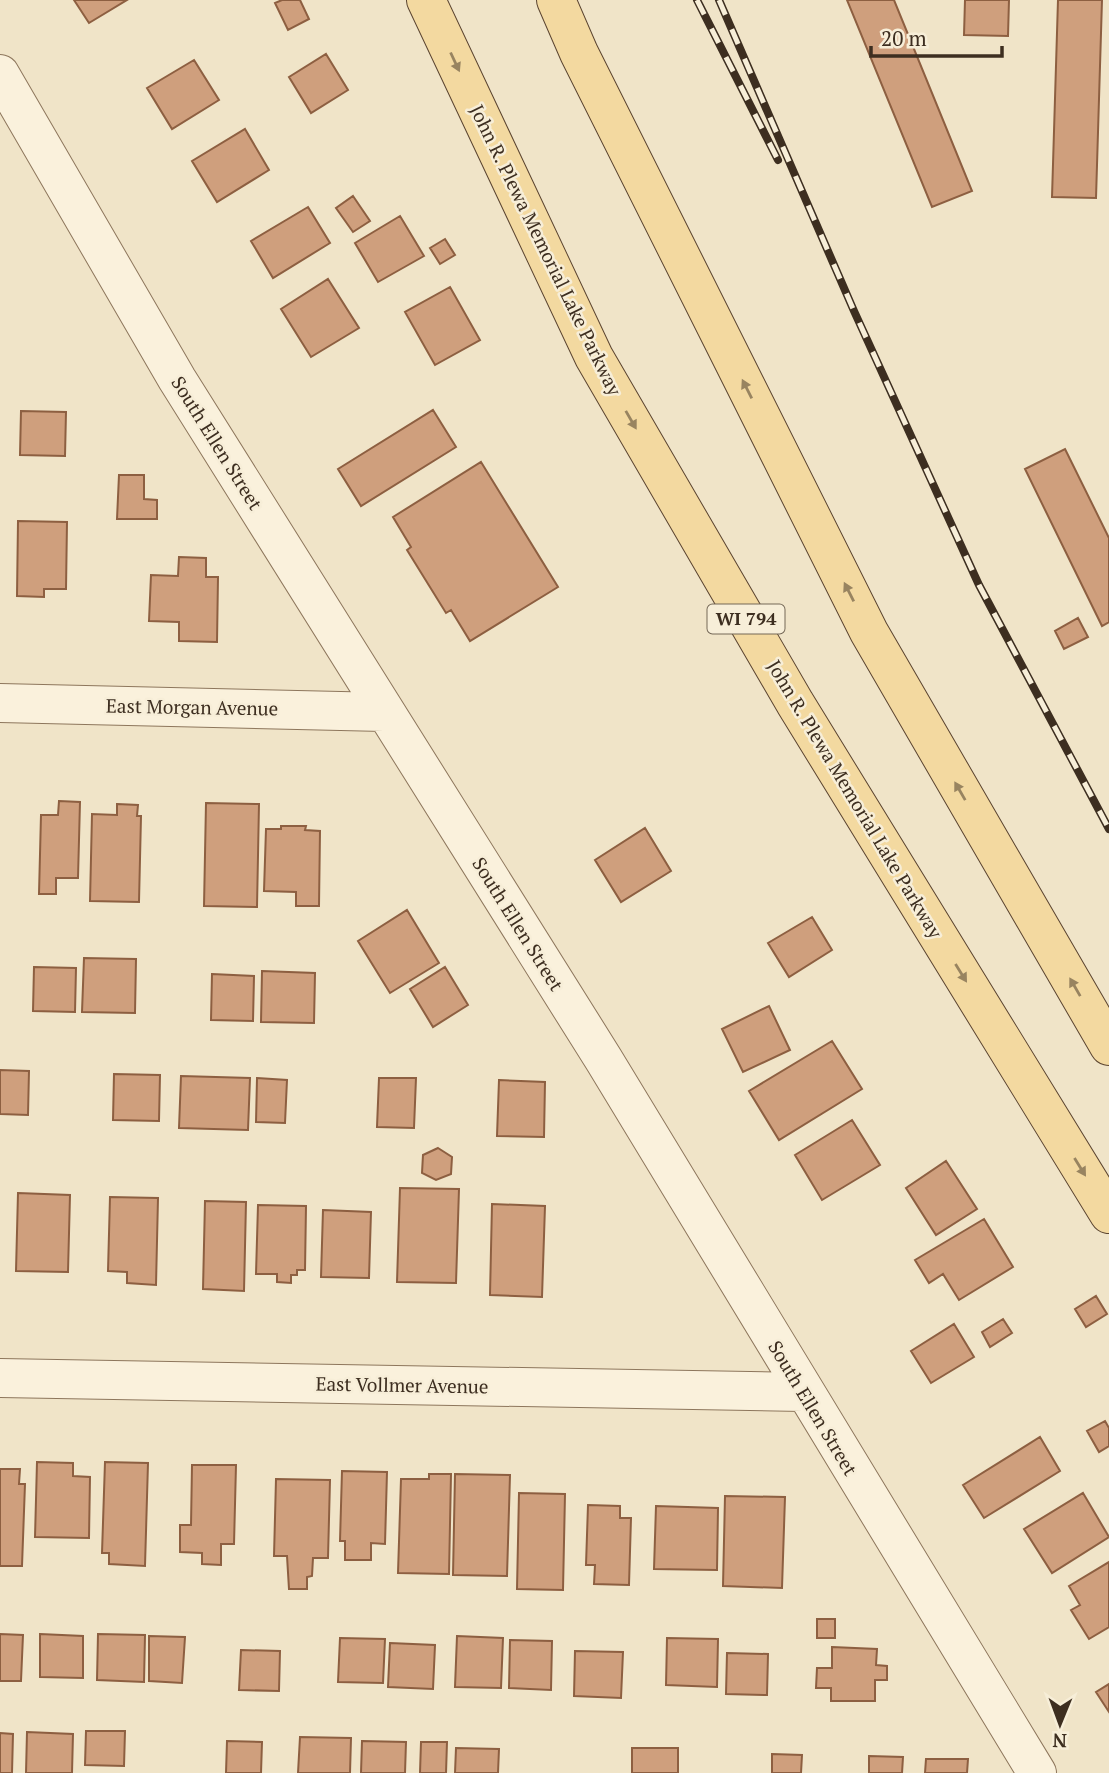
<svg xmlns="http://www.w3.org/2000/svg" width="1109" height="1773" font-family="'PT Serif',serif">
<style>
.building{fill:#cf9f7d;stroke:#8d5f41;stroke-width:2}
.lines{fill:none;stroke-linecap:round;stroke-linejoin:round}
.street-casing{stroke:#8d765c;stroke-width:40}
.primary-casing{stroke:#5b4430;stroke-width:40}
.street{stroke:#faf1dc;stroke-width:38}
.primary{stroke:#f3d9a0;stroke-width:38}
.rail-casing{stroke:#3d2e20;stroke-width:8}
.rail{stroke:#f7eed8;stroke-width:5;stroke-dasharray:16;stroke-linecap:butt}
.oneway{fill:#988460}
.labels{text-anchor:middle;stroke-width:5;stroke-linejoin:round;paint-order:stroke}
.shield{fill:#f7eed8;stroke:#756857;stroke-width:2}
.shield-label{font-size:18px;font-weight:bold;fill:#3d2e20}
.street-label{font-size:19px;fill:#3d2e20;stroke:#f7eed8}
</style>
<rect width="100%" height="100%" fill="#f0e4c8"/>
<path class="building" d="M 74,0 L 127,0 L 89,23 Z
M 282,0 L 300,0 L 309,19 L 288,30 L 275,3 Z
M 847,0 L 894,0 L 972,191 L 932,207 Z
M 965,0 L 1009,0 L 1008,36 L 964,35 Z
M 1058,0 L 1102,0 L 1096,198 L 1052,197 Z
M 326,54 L 348,90 L 311,113 L 289,77 Z
M 194,60 L 219,100 L 172,129 L 147,88 Z
M 245,129 L 269,170 L 217,202 L 192,161 Z
M 353,196 L 370,221 L 353,232 L 336,208 Z
M 308,207 L 330,243 L 273,278 L 251,241 Z
M 400,216 L 424,256 L 378,282 L 355,243 Z
M 445,239 L 455,255 L 440,264 L 430,248 Z
M 328,279 L 359,328 L 311,357 L 281,309 Z
M 450,287 L 480,340 L 435,365 L 405,312 Z
M 433,410 L 456,447 L 361,506 L 338,469 Z
M 21,411 L 66,412 L 65,456 L 20,455 Z
M 1065,449 L 1109,538 L 1109,622 L 1102,626 L 1025,469 Z
M 481,462 L 558,587 L 470,641 L 451,610 L 446,613 L 407,550 L 411,547 L 393,517 Z
M 119,475 L 144,475 L 144,499 L 157,500 L 157,519 L 117,519 Z
M 18,521 L 67,522 L 66,589 L 44,589 L 44,597 L 17,596 Z
M 179,557 L 206,558 L 206,577 L 218,577 L 217,642 L 179,641 L 179,622 L 149,621 L 151,575 L 178,576 Z
M 1078,618 L 1088,637 L 1064,649 L 1055,631 Z
M 59,801 L 80,802 L 78,878 L 56,878 L 56,894 L 39,894 L 41,815 L 58,815 Z
M 206,803 L 259,804 L 257,907 L 204,906 Z
M 117,804 L 138,805 L 137,816 L 141,816 L 139,902 L 90,901 L 92,814 L 117,815 Z
M 281,826 L 306,826 L 305,830 L 320,831 L 319,906 L 296,906 L 296,892 L 264,891 L 266,829 L 281,829 Z
M 645,828 L 671,871 L 621,902 L 595,860 Z
M 407,910 L 439,963 L 390,993 L 358,941 Z
M 812,917 L 832,950 L 789,977 L 768,943 Z
M 84,958 L 136,959 L 135,1013 L 82,1012 Z
M 34,967 L 76,968 L 75,1012 L 33,1011 Z
M 445,967 L 468,1005 L 433,1027 L 410,989 Z
M 262,971 L 315,973 L 314,1023 L 261,1022 Z
M 212,974 L 254,976 L 253,1021 L 211,1020 Z
M 769,1006 L 790,1050 L 743,1072 L 722,1029 Z
M 832,1041 L 862,1089 L 779,1140 L 749,1091 Z
M 0,1070 L 29,1071 L 28,1115 L 0,1114 Z
M 114,1074 L 160,1075 L 159,1121 L 113,1120 Z
M 181,1076 L 250,1078 L 248,1130 L 179,1128 Z
M 257,1078 L 287,1080 L 285,1123 L 256,1122 Z
M 379,1078 L 416,1078 L 414,1128 L 377,1127 Z
M 499,1080 L 545,1082 L 544,1137 L 497,1136 Z
M 852,1120 L 880,1165 L 822,1200 L 795,1155 Z
M 438,1148 L 452,1157 L 451,1174 L 436,1180 L 422,1173 L 423,1155 Z
M 946,1161 L 977,1209 L 936,1235 L 906,1188 Z
M 400,1188 L 459,1189 L 456,1283 L 397,1282 Z
M 18,1193 L 70,1195 L 68,1272 L 16,1271 Z
M 110,1197 L 158,1198 L 156,1285 L 127,1283 L 127,1272 L 108,1271 Z
M 205,1201 L 246,1202 L 244,1291 L 203,1289 Z
M 492,1204 L 545,1206 L 542,1297 L 490,1295 Z
M 258,1205 L 306,1206 L 305,1270 L 297,1270 L 297,1275 L 291,1275 L 291,1283 L 277,1282 L 277,1274 L 256,1274 Z
M 323,1210 L 371,1212 L 369,1278 L 321,1277 Z
M 984,1219 L 1013,1267 L 959,1300 L 943,1274 L 929,1283 L 915,1260 Z
M 1096,1296 L 1107,1314 L 1086,1327 L 1075,1309 Z
M 1003,1319 L 1012,1333 L 990,1347 L 982,1332 Z
M 954,1324 L 974,1357 L 931,1383 L 911,1351 Z
M 1105,1421 L 1109,1428 L 1109,1446 L 1099,1452 L 1087,1431 Z
M 1040,1437 L 1060,1471 L 984,1518 L 963,1485 Z
M 37,1462 L 73,1463 L 73,1476 L 90,1477 L 89,1538 L 35,1537 Z
M 105,1462 L 148,1463 L 145,1566 L 109,1564 L 109,1553 L 102,1553 Z
M 192,1465 L 236,1465 L 234,1544 L 221,1544 L 221,1565 L 202,1564 L 202,1553 L 180,1552 L 180,1525 L 191,1525 Z
M 0,1469 L 20,1469 L 19,1484 L 25,1484 L 22,1566 L 0,1566 Z
M 342,1471 L 387,1472 L 385,1544 L 371,1543 L 371,1560 L 345,1560 L 345,1541 L 340,1541 Z
M 429,1474 L 451,1474 L 449,1574 L 398,1573 L 401,1479 L 429,1479 Z
M 455,1474 L 510,1475 L 507,1576 L 453,1575 Z
M 276,1479 L 330,1480 L 328,1558 L 313,1558 L 312,1576 L 307,1577 L 307,1589 L 289,1589 L 287,1556 L 274,1556 Z
M 519,1493 L 565,1494 L 563,1590 L 517,1589 Z
M 1083,1493 L 1109,1537 L 1052,1573 L 1024,1529 Z
M 725,1496 L 785,1497 L 782,1588 L 723,1586 Z
M 588,1505 L 620,1506 L 620,1518 L 631,1518 L 629,1585 L 594,1584 L 595,1565 L 586,1565 Z
M 656,1506 L 718,1508 L 717,1570 L 654,1569 Z
M 1109,1562 L 1109,1627 L 1089,1639 L 1071,1610 L 1080,1605 L 1069,1586 Z
M 817,1619 L 835,1619 L 835,1638 L 817,1638 Z
M 0,1634 L 23,1635 L 21,1681 L 0,1681 Z
M 40,1634 L 83,1636 L 83,1678 L 40,1677 Z
M 98,1634 L 145,1635 L 144,1682 L 97,1680 Z
M 149,1636 L 185,1637 L 182,1683 L 149,1681 Z
M 457,1636 L 503,1638 L 501,1688 L 455,1687 Z
M 340,1638 L 385,1639 L 383,1683 L 338,1682 Z
M 667,1638 L 718,1639 L 717,1687 L 666,1685 Z
M 510,1640 L 552,1641 L 551,1690 L 509,1688 Z
M 390,1643 L 435,1645 L 433,1689 L 388,1687 Z
M 832,1647 L 877,1649 L 876,1665 L 887,1666 L 887,1680 L 875,1680 L 875,1701 L 831,1701 L 831,1688 L 816,1688 L 817,1668 L 832,1668 Z
M 241,1650 L 280,1651 L 279,1691 L 239,1690 Z
M 575,1651 L 623,1652 L 621,1698 L 574,1696 Z
M 727,1653 L 768,1654 L 767,1695 L 726,1694 Z
M 1109,1684 L 1109,1712 L 1096,1692 Z
M 86,1731 L 125,1731 L 124,1766 L 85,1765 Z
M 27,1732 L 73,1734 L 72,1773 L 26,1773 Z
M 0,1733 L 13,1734 L 12,1773 L 0,1773 Z
M 300,1737 L 351,1738 L 350,1773 L 298,1773 Z
M 227,1741 L 262,1742 L 261,1773 L 226,1773 Z
M 362,1741 L 406,1742 L 405,1773 L 361,1773 Z
M 421,1742 L 447,1742 L 446,1773 L 420,1773 Z
M 456,1748 L 499,1749 L 498,1773 L 455,1773 Z
M 632,1748 L 678,1748 L 678,1773 L 632,1773 Z
M 772,1754 L 802,1755 L 801,1773 L 772,1773 Z
M 869,1756 L 903,1757 L 902,1773 L 869,1773 Z
M 926,1759 L 968,1759 L 967,1773 L 925,1773 Z"/>
<g class="lines">
<defs>
<path id="street" d="M 0,74 L 177,379 L 604,1060 L 1037,1773
M 0,703 L 384,712
M 0,1378 L 803,1392"/>
<path id="primary" d="M 426,0 L 594,357 L 795,703 L 1109,1214
M 556,0 L 579,53 L 869,632 L 1109,1046"/>
</defs>
<use href="#street" class="street-casing"/>
<use href="#primary" class="primary-casing"/>
<use href="#street" class="street"/>
<use href="#primary" class="primary"/>
<defs>
<path id="rail" d="M 697,0 L 778,160
M 719,0 L 854,311 L 979,585 L 1109,829"/>
</defs>
<use href="#rail" class="rail-casing"/>
<use href="#rail" class="rail"/>
</g>
<defs><path id="oneway-solid" d="M-6-.8H1V-3.2L6.5 0L1 3.2V.8H-6Z" transform="scale(1.75)"/></defs>
<g class="oneway">
<use href="#oneway-solid" transform="translate(455 62) rotate(65)"/>
<use href="#oneway-solid" transform="translate(747 389) rotate(-117)"/>
<use href="#oneway-solid" transform="translate(631 420) rotate(60)"/>
<use href="#oneway-solid" transform="translate(849 592) rotate(-117)"/>
<use href="#oneway-solid" transform="translate(960 791) rotate(-120)"/>
<use href="#oneway-solid" transform="translate(961 973) rotate(58)"/>
<use href="#oneway-solid" transform="translate(1075 987) rotate(-120)"/>
<use href="#oneway-solid" transform="translate(1080 1167) rotate(58)"/>
</g>
<g class="labels">
<rect class="shield" x="707.5" y="604.5" width="77" height="29" rx="5"/>
<g class="shield-label">
<text x="746" y="625">WI 794</text>
</g>
<g class="street-label">
<text transform="translate(546 250) rotate(64)" y="7">John R. Plewa Memorial Lake Parkway</text>
<text transform="translate(217 443) rotate(58)" y="7">South Ellen Street</text>
<text transform="translate(192 707) rotate(1)" y="7">East Morgan Avenue</text>
<text transform="translate(855 799) rotate(59)" y="7">John R. Plewa Memorial Lake Parkway</text>
<text transform="translate(518 924) rotate(58)" y="7">South Ellen Street</text>
<text transform="translate(402 1385) rotate(1)" y="7">East Vollmer Avenue</text>
<text transform="translate(813 1408) rotate(59)" y="7">South Ellen Street</text>
</g>
</g>
<g transform="translate(1060 1724) rotate(181)" stroke="#f7eed8" stroke-width="5" paint-order="stroke">
<path d="M0-5L12 26L0 18L-12 26Z" fill="#3d2e20"/>
<text y="-10" font-size="19" font-weight="bold" text-anchor="middle" fill="#3d2e20">N</text>
</g>
<path d="M871 46v10h131v-10" fill="none" stroke="#3d2e20" stroke-width="3.5"/>
<text x="881" y="46" font-size="21" fill="#3d2e20" stroke="#f7eed8" stroke-width="5" paint-order="stroke">20 m</text>
</svg>
